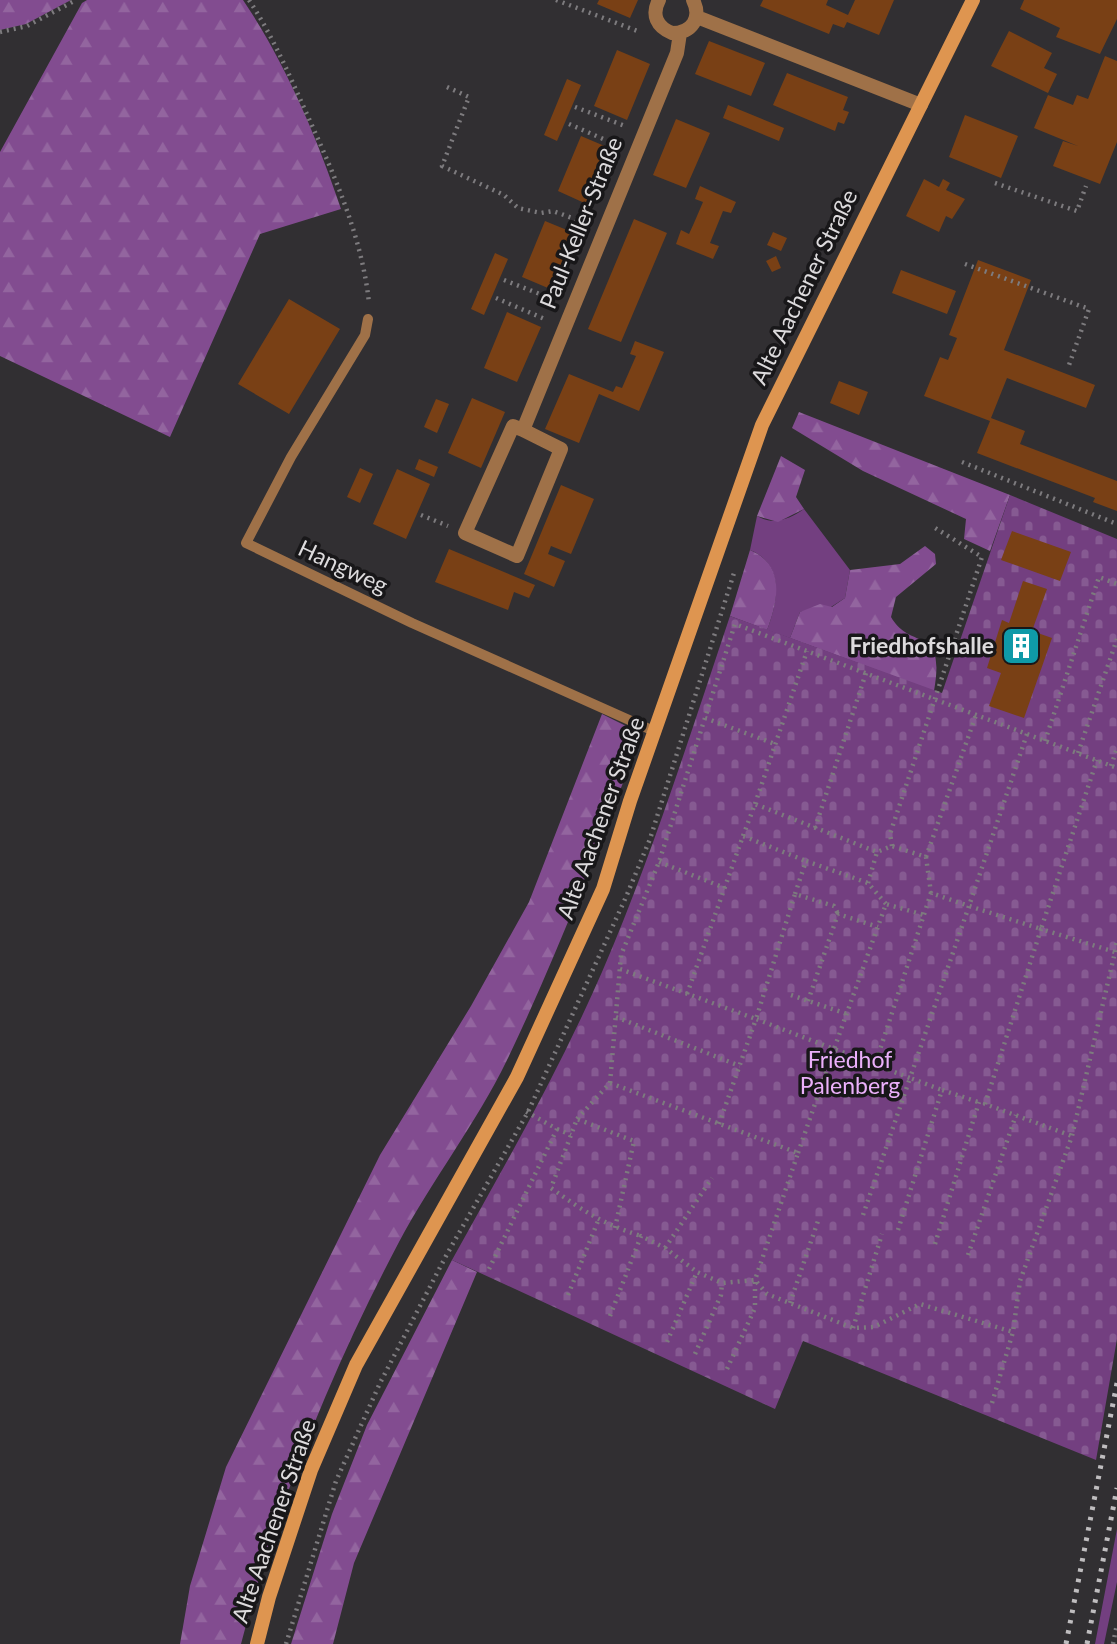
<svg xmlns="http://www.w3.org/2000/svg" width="1117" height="1644" font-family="Lato,sans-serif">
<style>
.grass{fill:#733f80}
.forest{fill:url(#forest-firs)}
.cemetery{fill:url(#cemetery-stones)}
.building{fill:#794015}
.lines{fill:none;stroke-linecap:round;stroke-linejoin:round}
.path{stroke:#7d7b7e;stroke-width:4.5;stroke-dasharray:2 5;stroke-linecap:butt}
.lane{stroke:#9f7148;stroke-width:10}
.street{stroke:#9f7148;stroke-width:14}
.secondary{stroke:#de9550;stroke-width:14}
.rail{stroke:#bfbdbf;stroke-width:5;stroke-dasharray:3.5 7;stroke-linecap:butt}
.labels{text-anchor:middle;stroke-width:7;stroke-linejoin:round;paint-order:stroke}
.street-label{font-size:23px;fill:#dddbdd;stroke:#181719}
.poi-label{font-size:23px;font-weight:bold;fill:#dddbdd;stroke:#181719;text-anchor:end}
.park-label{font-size:23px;fill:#ebb0fb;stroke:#181719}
</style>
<defs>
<pattern id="forest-firs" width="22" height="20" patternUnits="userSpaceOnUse" patternTransform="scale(1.75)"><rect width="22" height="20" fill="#824c90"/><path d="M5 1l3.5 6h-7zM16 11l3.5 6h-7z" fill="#93659f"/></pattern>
<pattern id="cemetery-stones" width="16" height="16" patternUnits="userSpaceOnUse" patternTransform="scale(1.75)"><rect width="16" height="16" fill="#733f80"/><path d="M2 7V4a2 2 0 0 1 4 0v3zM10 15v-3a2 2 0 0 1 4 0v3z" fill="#865a92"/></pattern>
</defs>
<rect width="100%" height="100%" fill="#312f32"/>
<path class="grass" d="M 804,509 L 850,570 L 845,598 L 831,607 L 800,612 L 790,638 L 767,630 C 778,602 785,564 750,550 L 757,516 C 774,526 789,519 804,509 Z
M 1117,1529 L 1117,1582 L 1104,1644 L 1095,1644 Z"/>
<path class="forest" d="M 0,0 L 71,0 L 26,24 L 0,30 Z
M 87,0 L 243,0 C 285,62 317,137 341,209 L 260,234 L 170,437 L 0,356 L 0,152 L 82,3 Z
M 799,412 L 1010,495 L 990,551 L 964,539 L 966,519 L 863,471 L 792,428 Z
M 781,456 L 805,470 L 796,497 L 804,509 L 778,522 L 757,516 Z
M 925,546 L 935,554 L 936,564 L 896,597 L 891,617 C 911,652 946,623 934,691 L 790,638 L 800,612 L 820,604 L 832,607 L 845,598 L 850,570 L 900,564 Z
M 750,550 C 786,565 778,601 767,630 L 730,616 Z
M 602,714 L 642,734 C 599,844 558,954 507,1060 C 476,1124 432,1180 399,1242 C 331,1371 277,1504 241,1644 L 180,1644 L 190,1586 L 226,1467 L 380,1155 L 471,1006 L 529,902 Z
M 452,1260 L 477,1272 L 354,1563 L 333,1644 L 291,1644 L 332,1514 L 367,1425 Z"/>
<path class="cemetery" d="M 1010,495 L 1117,539 L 1117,1339 L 1096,1460 L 803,1341 L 775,1409 L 452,1260 C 505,1165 559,1071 602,972 C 652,856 690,735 730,616 L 942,693 Z"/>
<path class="building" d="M 599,0 L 638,0 L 630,18 L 597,4 Z
M 763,0 L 828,0 L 826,5 L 848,15 L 855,0 L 894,0 L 879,35 L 847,22 L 844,28 L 833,24 L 829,34 L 760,6 Z
M 1024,0 L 1117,0 L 1117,19 L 1100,54 L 1056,37 L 1060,28 L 1020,9 Z
M 1009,31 L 1052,53 L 1044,68 L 1057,74 L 1048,93 L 991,66 Z
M 709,41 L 765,63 L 751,96 L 695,74 Z
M 617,50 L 650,64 L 627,120 L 594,106 Z
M 1105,56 L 1117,61 L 1117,142 L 1100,184 L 1053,166 L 1063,141 L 1078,146 L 1034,128 L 1048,95 L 1073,105 L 1077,95 L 1088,99 Z
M 787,73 L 848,97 L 843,110 L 849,112 L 844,124 L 838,122 L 835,131 L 773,105 Z
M 567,79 L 581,85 L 557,141 L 544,135 Z
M 728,105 L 784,128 L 779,141 L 723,118 Z
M 965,115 L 1018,136 L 1001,178 L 949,157 Z
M 676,119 L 710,133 L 686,188 L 653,175 Z
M 581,136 L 614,150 L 591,206 L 558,191 Z
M 924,179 L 939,187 L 943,179 L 950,183 L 946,190 L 965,199 L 952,219 L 946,216 L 939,232 L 906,216 Z
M 700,186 L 736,202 L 731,213 L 723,211 L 710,243 L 719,246 L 713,259 L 676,244 L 681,230 L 689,234 L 694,223 L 703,202 L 695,199 Z
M 634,219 L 667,233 L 621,342 L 588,329 Z
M 545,221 L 579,235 L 555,291 L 522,277 Z
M 773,232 L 787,238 L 781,251 L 767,245 Z
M 495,253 L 508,259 L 484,315 L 471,309 Z
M 776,256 L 781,268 L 772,272 L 766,261 Z
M 978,260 L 1031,280 L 1004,350 L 1095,385 L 1086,408 L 1007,378 L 991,418 L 1025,431 L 1020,444 L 1117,481 L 1117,511 L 1093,502 L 1095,498 L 977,453 L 990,421 L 924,396 L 940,357 L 948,360 L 957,338 L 949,335 Z
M 901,270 L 956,291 L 947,314 L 892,293 Z
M 289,299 L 340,329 L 289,414 L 238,384 Z
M 507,312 L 541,327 L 517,382 L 484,368 Z
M 635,341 L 664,352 L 639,411 L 599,394 L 579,443 L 545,429 L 569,374 L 613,392 L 616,386 L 622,388 L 636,356 L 630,354 Z
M 839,381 L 868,392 L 859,415 L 830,403 Z
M 472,398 L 505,412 L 481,468 L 448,453 Z
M 436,399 L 449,404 L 437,433 L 424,427 Z
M 419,459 L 438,467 L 434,477 L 415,469 Z
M 360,468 L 373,474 L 360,503 L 347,497 Z
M 397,469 L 430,484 L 406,539 L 373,524 Z
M 561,485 L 594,499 L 571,554 L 551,546 L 548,554 L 565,561 L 554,587 L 524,574 Z
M 1012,531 L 1071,552 L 1060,581 L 1001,560 Z
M 449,549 L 535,585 L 529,598 L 514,592 L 508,610 L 435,582 Z
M 1023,581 L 1047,589 L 1032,631 L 1052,638 L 1024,718 L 989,706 L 1001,673 L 987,668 L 1002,620 L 1009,623 Z"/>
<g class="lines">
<path class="path" d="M 249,0 C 272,35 288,72 305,110 C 333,172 362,236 369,303
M 556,0 L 640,32
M 0,32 L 27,26 L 76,0
M 447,87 L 469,97 L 442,166 L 504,195 L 518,208 L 541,213 L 553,211 L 586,223
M 575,107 L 625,126
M 569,124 L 617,145
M 995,183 L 1077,211 L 1086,186
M 965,264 L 1089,309 L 1069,365
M 504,280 L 555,300
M 496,298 L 547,320
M 962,462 L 1117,524
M 421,515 L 448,526
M 705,718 L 775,744
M 1027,734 L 969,906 L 1041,929 L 1097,760
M 1045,741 L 1099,577 L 1117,584
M 1078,753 L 1117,639
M 1111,766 L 1117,748
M 755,804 L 807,651
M 815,828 L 866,673
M 743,836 L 755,804 L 877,852
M 892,846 L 890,834 L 982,557 L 932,526
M 926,857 L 976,715
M 659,862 L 725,888
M 868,883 L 877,852 L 892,846 L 926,857 L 931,893
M 795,894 L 806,861 L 868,883 L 886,904
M 1115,952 L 1117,940
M 620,969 L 756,1019 L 795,894 L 834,906 L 838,914
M 687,994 L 743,836 L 806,861
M 791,995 L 847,1014
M 808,1001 L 838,914 L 878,927
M 616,1017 L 740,1066
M 610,1083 L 621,955 L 659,862 L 735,624 L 1117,768
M 577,1119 L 610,1083 L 798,1153 L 755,1280 L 722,1283 L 697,1272 L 667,1342
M 719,1124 L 756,1019 L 834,1049 L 886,904 L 924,915
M 557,1129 L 571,1135
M 798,1153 L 834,1049 L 910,1078 L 969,906 L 931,893 L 875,1065
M 863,1215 L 910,1078 L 942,1090
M 615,1228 L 634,1141 L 577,1119 L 551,1188 C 585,1212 601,1223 641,1236
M 898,1230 L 942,1090 L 978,1102
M 935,1244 L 979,1102
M 665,1248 L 712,1178
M 968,1255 L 1016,1115
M 489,1269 L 557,1129 L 525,1111
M 568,1295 L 598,1221
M 790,1303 L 819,1218
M 610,1316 L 641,1236 L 665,1248 L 697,1272
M 853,1328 L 882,1234
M 695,1354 L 721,1295 L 722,1283
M 727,1369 L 755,1308 L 755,1280 L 767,1294 L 853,1328 L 874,1327 L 920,1304 L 1013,1332
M 992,1403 L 1013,1332 L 1020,1281 L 1072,1136 L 1115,952 L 1041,929 L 985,1104 L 1072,1136
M 286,1644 L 336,1481 L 380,1383 L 447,1254 L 528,1112 L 626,897 L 650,839 L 734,573
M 1113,1644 L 1117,1624"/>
<path class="lane" d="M 368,319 L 365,335 L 291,457 L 246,543 L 412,623 L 656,732"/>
<path class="street" d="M 659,0 C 651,15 657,27 672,33 C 692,33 702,18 693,0
M 697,17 L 921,105
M 523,430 L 561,449 L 517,556 L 465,533 L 513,426 L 523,430 L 677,53 L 680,33"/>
<path class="secondary" d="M 257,1644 L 269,1597 L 311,1470 L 356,1365 L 517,1077 L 603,889 L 630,801 L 762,425 L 973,0"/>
<path class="rail" d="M 1066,1644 L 1117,1383
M 1087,1644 L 1117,1488"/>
</g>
<defs>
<symbol id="building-square" viewBox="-11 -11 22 22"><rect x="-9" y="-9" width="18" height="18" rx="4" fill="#0f9aa8" stroke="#181719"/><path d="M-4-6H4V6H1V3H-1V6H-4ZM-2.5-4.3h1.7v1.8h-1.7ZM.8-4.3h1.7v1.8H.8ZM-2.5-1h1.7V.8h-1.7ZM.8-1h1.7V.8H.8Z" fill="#fff"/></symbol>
</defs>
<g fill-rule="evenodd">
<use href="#building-square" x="999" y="624" width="44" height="44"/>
</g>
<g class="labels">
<g class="street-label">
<text transform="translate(581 223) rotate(-68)" y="8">Paul-Keller-Straße</text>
<text transform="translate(804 287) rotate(-64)" y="8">Alte Aachener Straße</text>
<text transform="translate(343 567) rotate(25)" y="8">Hangweg</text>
<text transform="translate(601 818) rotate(-70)" y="8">Alte Aachener Straße</text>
<text transform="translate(274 1521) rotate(-71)" y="8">Alte Aachener Straße</text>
</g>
<g class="poi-label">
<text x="994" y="654">Friedhofshalle</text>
</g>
<g class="park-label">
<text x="850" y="1068">Friedhof<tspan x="850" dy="26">Palenberg</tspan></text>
</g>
</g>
</svg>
